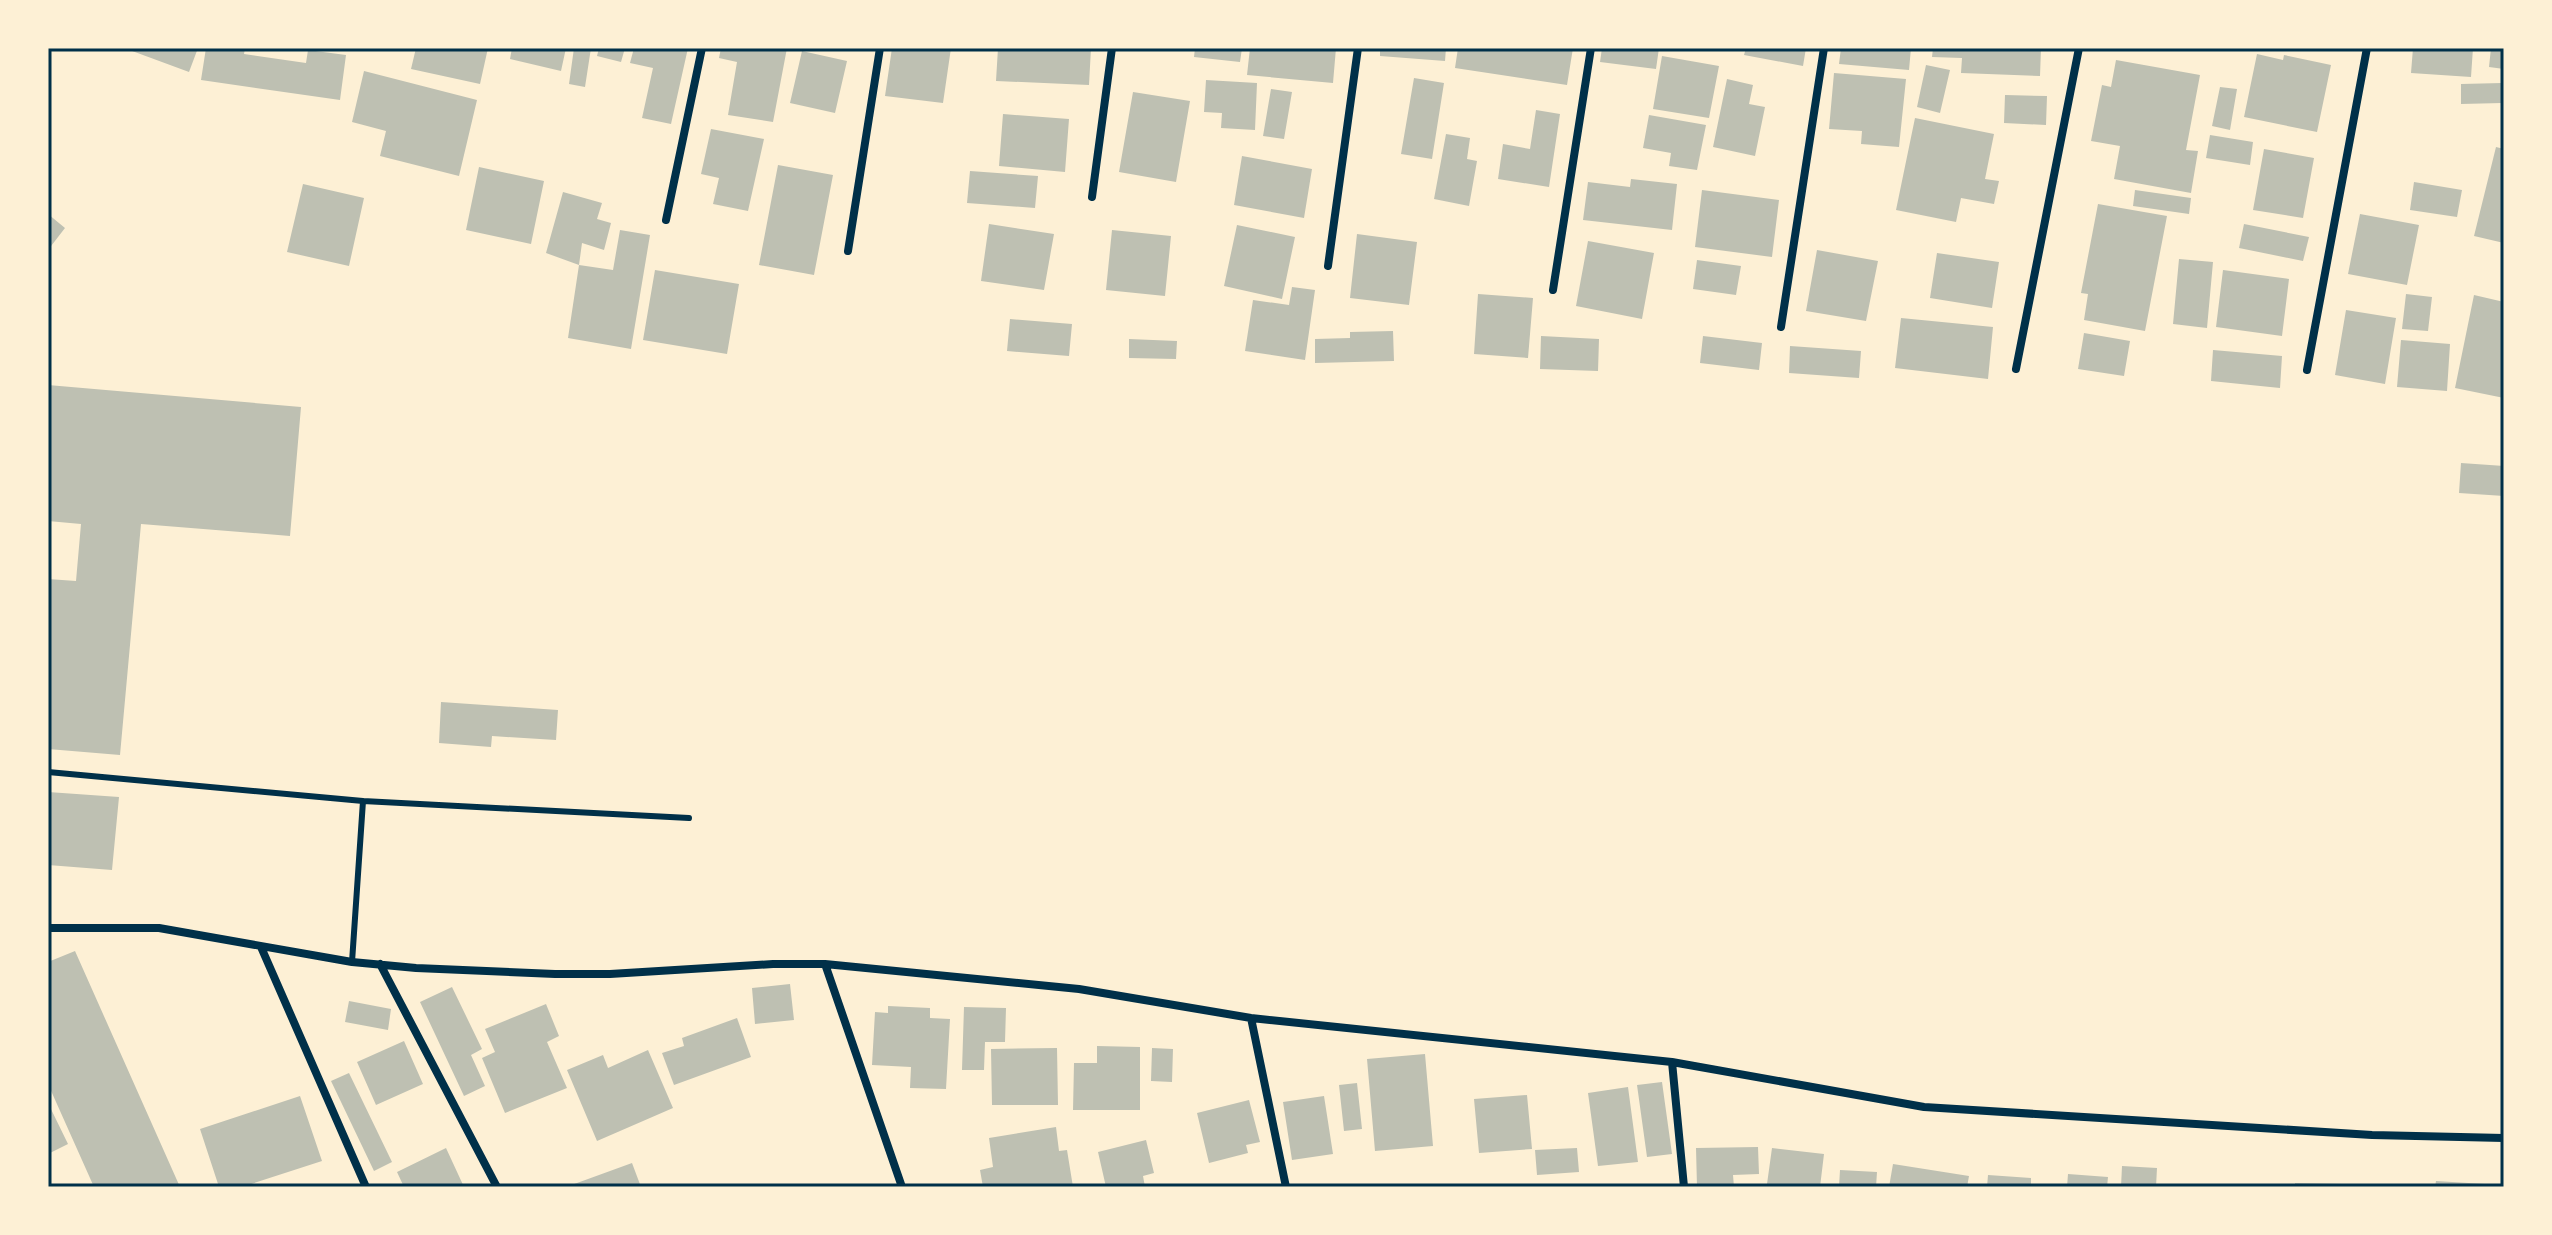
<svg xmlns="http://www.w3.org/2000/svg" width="2552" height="1235" font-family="'IBM Plex Sans',sans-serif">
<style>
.building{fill:#bec0b2}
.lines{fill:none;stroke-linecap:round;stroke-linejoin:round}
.service{stroke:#003049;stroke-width:6}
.minor{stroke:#003049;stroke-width:8}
.neatline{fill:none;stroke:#003049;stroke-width:3}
</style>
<rect width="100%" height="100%" fill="#fdf0d5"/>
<path class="building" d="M 124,48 L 198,48 L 189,72 Z
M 206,48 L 245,48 L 244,54 L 306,63 L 308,50 L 346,55 L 340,100 L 201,80 Z
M 416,48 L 488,48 L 480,84 L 411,69 Z
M 512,48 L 566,48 L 561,71 L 510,59 Z
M 574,48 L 591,48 L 585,87 L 569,84 Z
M 599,48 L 625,48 L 621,62 L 597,56 Z
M 634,48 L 688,48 L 671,124 L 642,118 L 653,68 L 630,63 Z
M 721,48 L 787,48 L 773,122 L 728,115 L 737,62 L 719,58 Z
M 892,48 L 951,48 L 943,103 L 885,96 Z
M 998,48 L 1091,48 L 1089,85 L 996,81 Z
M 1195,48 L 1242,48 L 1240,62 L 1194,57 Z
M 1250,48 L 1336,48 L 1333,83 L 1247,75 Z
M 1380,48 L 1446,48 L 1445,61 L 1380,56 Z
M 1458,48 L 1573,48 L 1567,85 L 1455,68 Z
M 1602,48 L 1659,48 L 1656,69 L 1600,62 Z
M 1746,48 L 1806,48 L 1803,66 L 1744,55 Z
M 1841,48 L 1911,48 L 1909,70 L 1839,64 Z
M 1933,48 L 2041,48 L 2040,76 L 1961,73 L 1962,58 L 1932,57 Z
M 2413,48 L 2473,48 L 2471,77 L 2411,73 Z
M 2491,48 L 2504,48 L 2504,69 L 2489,67 Z
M 802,51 L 847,61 L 835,113 L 790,103 Z
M 2257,54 L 2283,60 L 2284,55 L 2331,65 L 2317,132 L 2244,117 Z
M 1662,56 L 1719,66 L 1709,118 L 1653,109 Z
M 2116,60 L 2200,75 L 2186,150 L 2198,151 L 2191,193 L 2114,179 L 2120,146 L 2091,141 L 2102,85 L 2111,87 Z
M 1926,65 L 1950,70 L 1940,113 L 1917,107 Z
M 364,71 L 477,100 L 459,176 L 380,156 L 386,131 L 352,122 Z
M 1834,73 L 1906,79 L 1899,147 L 1861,144 L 1862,131 L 1829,129 Z
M 1414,78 L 1444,83 L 1432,159 L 1401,154 Z
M 1727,79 L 1753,85 L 1749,104 L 1765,107 L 1755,156 L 1713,147 Z
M 1206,80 L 1257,83 L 1255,130 L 1221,128 L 1222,113 L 1204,112 Z
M 2502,83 L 2502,103 L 2461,104 L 2461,84 Z
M 2220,87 L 2237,89 L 2230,130 L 2212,126 Z
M 1271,89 L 1292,92 L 1284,139 L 1263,136 Z
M 1133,92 L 1190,101 L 1176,182 L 1119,172 Z
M 2005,95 L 2047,96 L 2046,125 L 2004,123 Z
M 1536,110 L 1560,114 L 1549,187 L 1498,179 L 1503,144 L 1530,149 Z
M 1003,114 L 1069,119 L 1065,172 L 999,166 Z
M 1649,115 L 1706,125 L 1697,170 L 1669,166 L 1671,153 L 1643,148 Z
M 1915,118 L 1994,134 L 1985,179 L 1999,181 L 1994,204 L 1961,198 L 1956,222 L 1896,210 Z
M 711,129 L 764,139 L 748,211 L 713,204 L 719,178 L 701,174 Z
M 1446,134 L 1470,138 L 1467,159 L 1477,161 L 1469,206 L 1434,199 Z
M 2210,135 L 2253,142 L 2250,165 L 2206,158 Z
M 2496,147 L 2504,149 L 2504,243 L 2474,236 Z
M 2264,149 L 2314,158 L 2303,218 L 2253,210 Z
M 1242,156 L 1312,169 L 1304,218 L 1234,205 Z
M 778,165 L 833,175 L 814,275 L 759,265 Z
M 479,167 L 544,181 L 531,244 L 466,230 Z
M 970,171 L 1038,176 L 1035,208 L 967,203 Z
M 1631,179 L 1677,184 L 1672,230 L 1583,220 L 1588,182 L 1630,187 Z
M 2414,182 L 2462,190 L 2457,217 L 2410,210 Z
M 303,184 L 364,198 L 349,266 L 287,252 Z
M 1702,190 L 1779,200 L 1772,257 L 1695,247 Z
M 2135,190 L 2191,198 L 2189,214 L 2133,206 Z
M 563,192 L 602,203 L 597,219 L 611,223 L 604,250 L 582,243 L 579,265 L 613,270 L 620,230 L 650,235 L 631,349 L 568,338 L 579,265 L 546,253 Z
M 2098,204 L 2167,216 L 2145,331 L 2084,320 L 2088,294 L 2081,293 Z
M 48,214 L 65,228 L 48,250 Z
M 2360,214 L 2419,225 L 2407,285 L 2348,274 Z
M 989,224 L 1054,234 L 1044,290 L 981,281 Z
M 2244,224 L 2309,237 L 2303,261 L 2239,248 Z
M 1237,225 L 1295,237 L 1282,299 L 1224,286 Z
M 1112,230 L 1171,236 L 1165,296 L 1106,290 Z
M 1357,234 L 1417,242 L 1409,305 L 1350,298 Z
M 1588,241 L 1654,253 L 1642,319 L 1576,306 Z
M 1817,250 L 1878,261 L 1866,321 L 1806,311 Z
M 1937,253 L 1999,262 L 1992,308 L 1930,298 Z
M 2179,259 L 2213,262 L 2207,328 L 2173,324 Z
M 1697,260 L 1741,266 L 1736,295 L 1693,289 Z
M 655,270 L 739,284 L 727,354 L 643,340 Z
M 2223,270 L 2289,279 L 2282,336 L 2216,327 Z
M 1292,287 L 1315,290 L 1305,360 L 1245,351 L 1253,300 L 1289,305 Z
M 1478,294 L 1533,298 L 1528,358 L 1474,354 Z
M 2406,294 L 2432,297 L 2428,331 L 2402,329 Z
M 2474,295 L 2504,302 L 2504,398 L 2455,388 Z
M 2346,310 L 2396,318 L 2385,384 L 2335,375 Z
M 1901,318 L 1993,327 L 1988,379 L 1895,368 Z
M 1010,319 L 1072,324 L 1069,356 L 1007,351 Z
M 1393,331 L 1394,361 L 1315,363 L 1315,339 L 1350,338 L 1350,332 Z
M 2084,333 L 2130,341 L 2124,376 L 2078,369 Z
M 1541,336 L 1599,339 L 1598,371 L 1540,369 Z
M 1703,336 L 1762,343 L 1759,370 L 1700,363 Z
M 1129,339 L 1177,341 L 1176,359 L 1129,358 Z
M 2401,340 L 2450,344 L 2447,391 L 2397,387 Z
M 1790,346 L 1861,351 L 1859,378 L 1789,373 Z
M 2213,350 L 2282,356 L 2280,388 L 2211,381 Z
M 48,385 L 301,407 L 290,536 L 141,524 L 120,755 L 48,749 L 48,579 L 76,581 L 81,524 L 48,521 Z
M 2461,463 L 2504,466 L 2504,496 L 2459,493 Z
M 441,702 L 558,710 L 556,740 L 492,736 L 491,747 L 439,743 Z
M 48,792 L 119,797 L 112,870 L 48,865 Z
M 75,951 L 180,1187 L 94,1187 L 48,1084 L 48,962 Z
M 790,984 L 794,1020 L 755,1024 L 752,988 Z
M 452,987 L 482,1049 L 471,1055 L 485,1086 L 464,1096 L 420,1002 Z
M 349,1001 L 391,1009 L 388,1030 L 345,1022 Z
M 546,1004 L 559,1036 L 547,1042 L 567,1088 L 505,1113 L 482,1058 L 495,1052 L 485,1029 Z
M 888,1006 L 930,1008 L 930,1018 L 950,1019 L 946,1089 L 910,1088 L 911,1067 L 872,1065 L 875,1012 L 888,1013 Z
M 964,1007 L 1006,1008 L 1005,1042 L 985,1042 L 984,1070 L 962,1070 Z
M 737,1018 L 751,1057 L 674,1085 L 662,1053 L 684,1046 L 682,1038 Z
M 404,1041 L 423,1084 L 376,1105 L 357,1062 Z
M 1097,1046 L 1140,1047 L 1140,1110 L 1073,1110 L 1074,1063 L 1097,1063 Z
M 1057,1048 L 1058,1105 L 992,1105 L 991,1049 Z
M 1152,1048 L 1173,1049 L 1172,1082 L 1151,1081 Z
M 648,1050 L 673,1108 L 597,1141 L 567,1070 L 603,1055 L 608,1068 Z
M 1425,1054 L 1433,1146 L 1375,1151 L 1367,1059 Z
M 349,1073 L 392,1162 L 374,1171 L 331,1081 Z
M 1662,1082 L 1672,1154 L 1647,1157 L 1637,1085 Z
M 1357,1083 L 1362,1129 L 1344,1131 L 1339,1085 Z
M 1628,1087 L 1638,1162 L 1598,1166 L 1588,1093 Z
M 1527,1095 L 1532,1149 L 1479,1153 L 1474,1099 Z
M 300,1096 L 322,1161 L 242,1187 L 219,1187 L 200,1129 Z
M 1324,1096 L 1333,1154 L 1292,1160 L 1283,1102 Z
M 1249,1100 L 1260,1142 L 1246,1145 L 1248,1153 L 1209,1163 L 1197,1113 Z
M 48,1103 L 68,1144 L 48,1154 Z
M 1056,1127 L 1059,1151 L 1067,1150 L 1073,1187 L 983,1187 L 980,1170 L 993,1167 L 989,1138 Z
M 1146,1140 L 1154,1173 L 1143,1176 L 1145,1187 L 1106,1187 L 1098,1152 Z
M 1758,1147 L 1759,1174 L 1733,1175 L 1734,1187 L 1697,1187 L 1696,1148 Z
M 446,1148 L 464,1187 L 404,1187 L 397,1172 Z
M 1577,1148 L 1579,1172 L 1537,1175 L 1535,1150 Z
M 1772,1148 L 1824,1154 L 1820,1187 L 1767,1184 Z
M 632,1163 L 641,1187 L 566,1187 Z
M 1893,1164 L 1969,1176 L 1967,1187 L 1889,1187 Z
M 2122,1166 L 2157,1168 L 2156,1187 L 2121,1187 Z
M 1840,1170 L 1877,1172 L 1876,1187 L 1839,1187 Z
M 2068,1174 L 2108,1177 L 2107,1187 L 2067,1187 Z
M 1988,1175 L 2031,1178 L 2031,1187 L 1987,1187 Z
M 2436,1181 L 2501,1185 L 2501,1187 L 2435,1187 Z
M 2295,1183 L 2342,1184 L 2342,1187 L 2295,1187 Z"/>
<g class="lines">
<path class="service" d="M 48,772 L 363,801
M 352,962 L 363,801 L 689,818"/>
<path class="minor" d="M 1092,197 L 1112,48
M 666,220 L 702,48
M 848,251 L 880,48
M 1328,266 L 1358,48
M 1553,290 L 1591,48
M 1781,327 L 1824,48
M 2016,369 L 2079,48
M 2307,370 L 2367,48
M 48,928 L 159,928 L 352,962 L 416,968 L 555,974 L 610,974 L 773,964 L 825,964 L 1079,989 L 1251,1018 L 1672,1062 L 1924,1107 L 2372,1135 L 2504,1138
M 261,947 L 366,1187
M 380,964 L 497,1187
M 825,964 L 902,1187
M 1251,1018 L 1286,1187
M 1672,1062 L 1684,1187"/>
</g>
<rect width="2552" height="1235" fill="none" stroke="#fdf0d5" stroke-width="100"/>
<rect x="50" y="50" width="2452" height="1135" class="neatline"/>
</svg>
